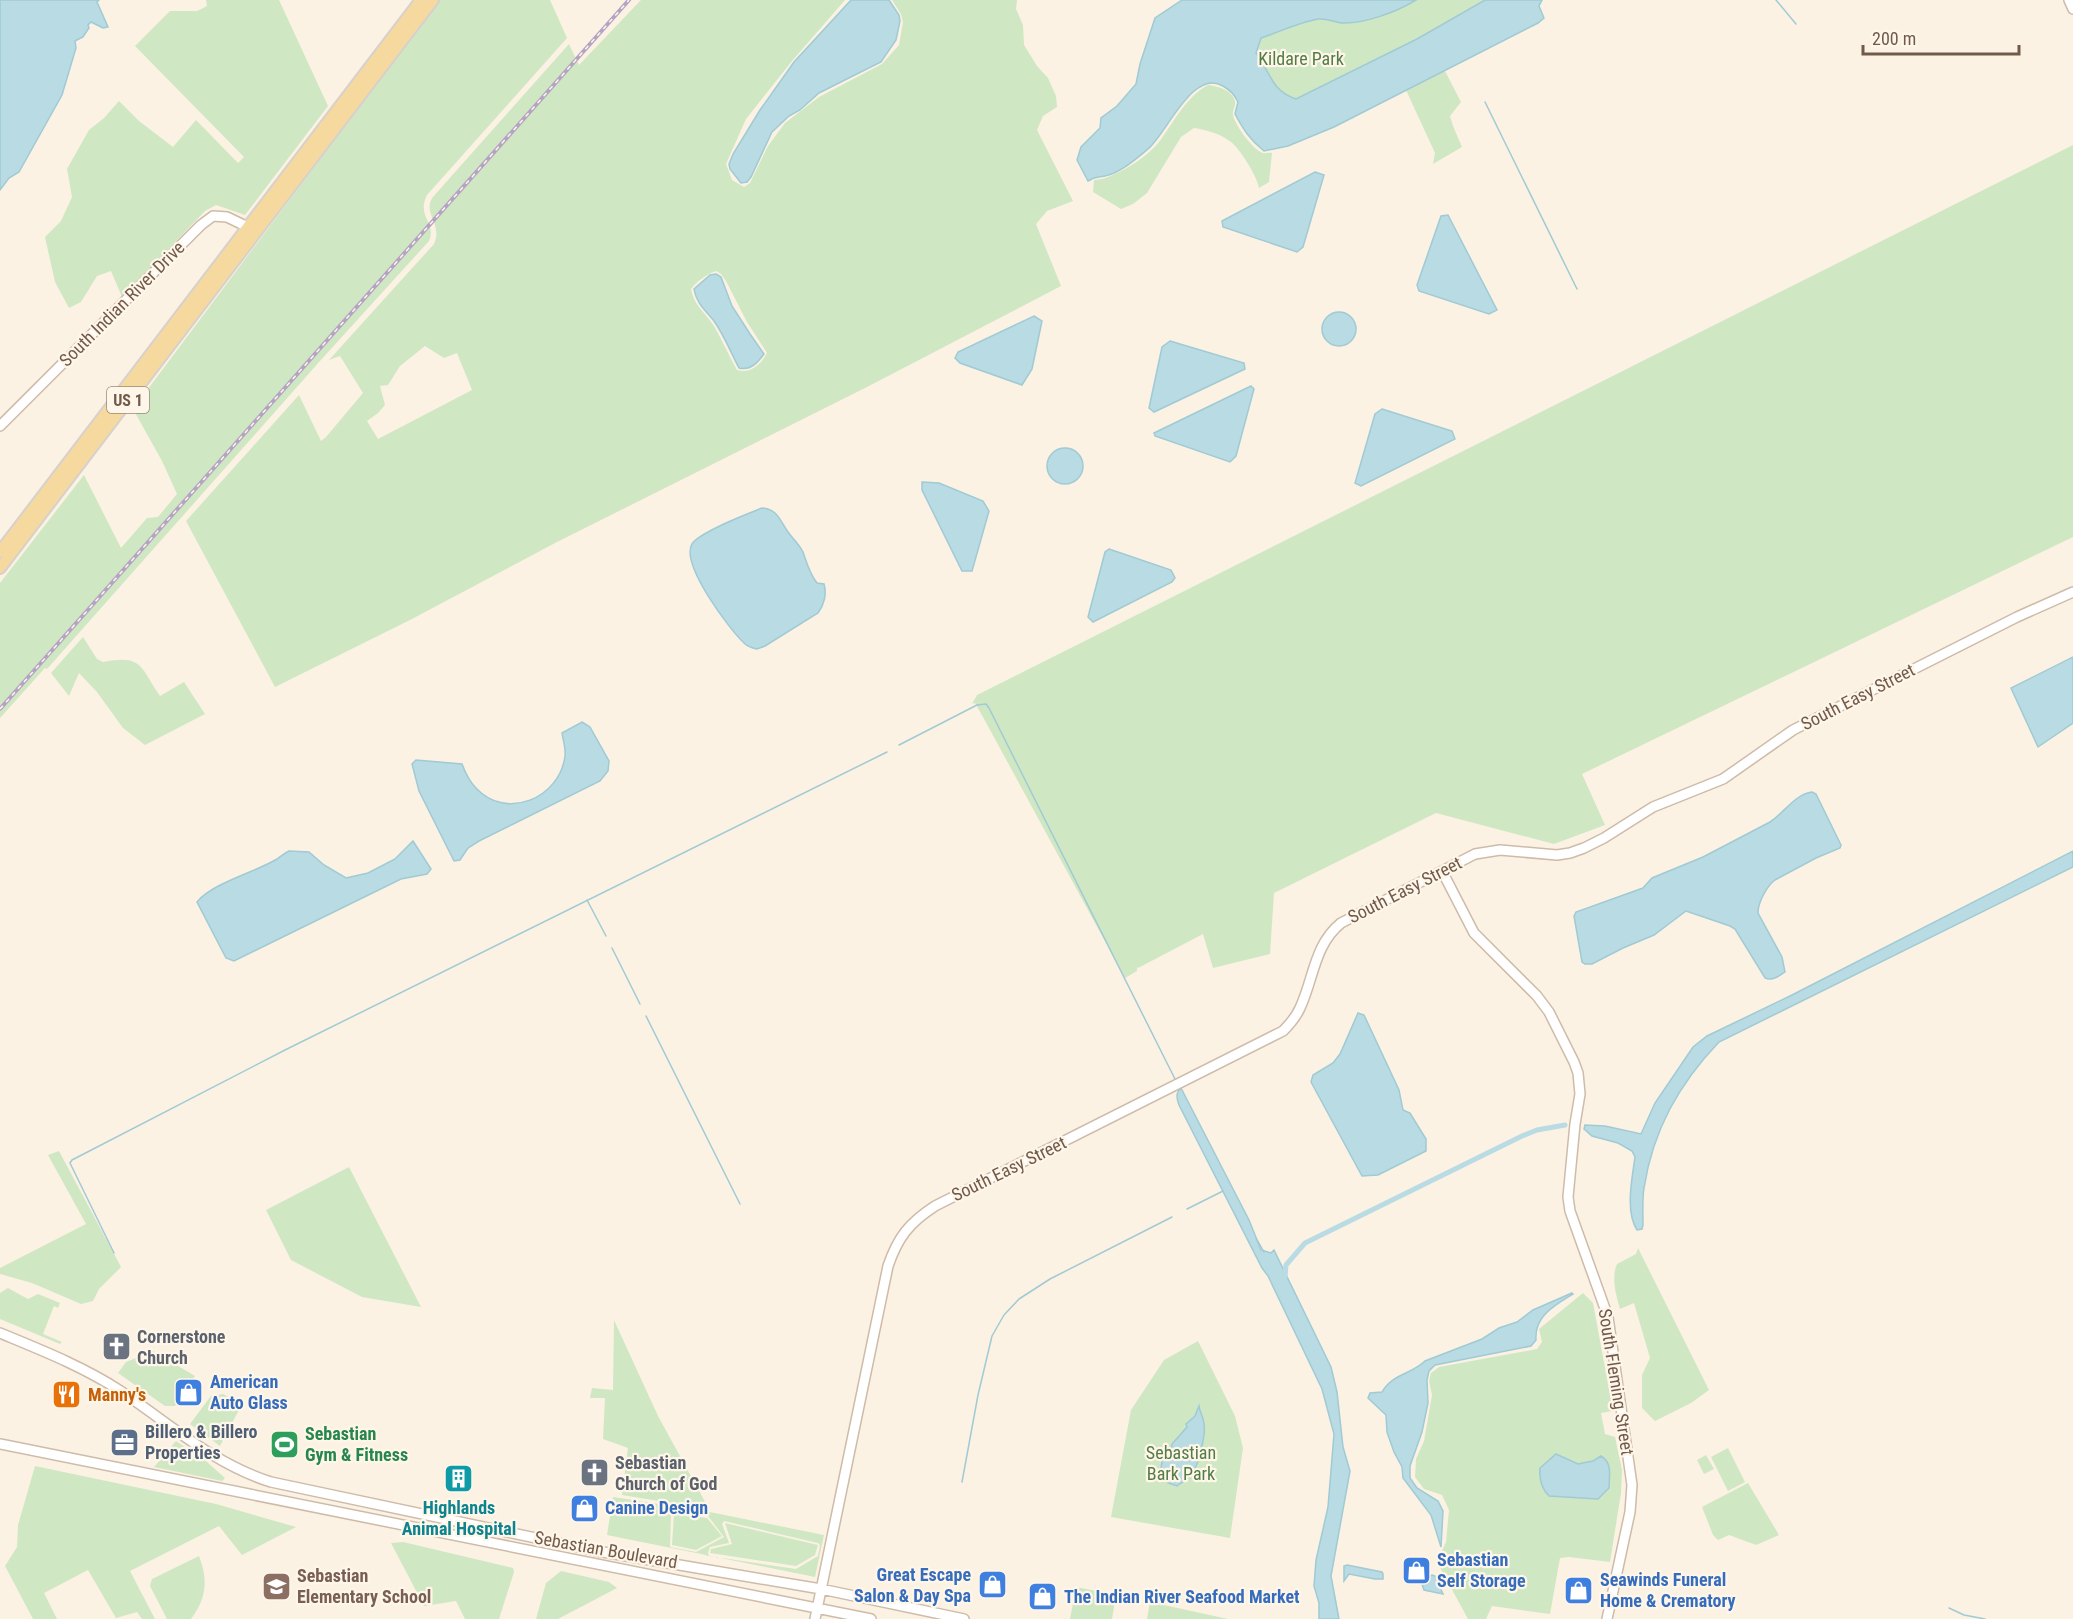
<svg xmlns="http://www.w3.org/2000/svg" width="2073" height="1619" font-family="'Roboto Condensed',sans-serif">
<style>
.green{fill:#d0e7c3;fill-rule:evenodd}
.water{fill:#b9dbe3;stroke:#a0cad4;stroke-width:1.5}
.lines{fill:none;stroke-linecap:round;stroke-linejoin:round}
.stream{stroke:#a0cad4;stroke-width:1.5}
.canal{stroke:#b9dbe3;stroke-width:5}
.secondary-casing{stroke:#cebba9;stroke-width:12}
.primary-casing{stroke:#d7d1cd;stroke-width:14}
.secondary{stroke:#fff;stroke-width:9}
.primary{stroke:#f6d99f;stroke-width:10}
.rail-casing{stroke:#b5a3c3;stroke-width:4}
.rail{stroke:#fef6e9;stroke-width:1.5;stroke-dasharray:4.5;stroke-linecap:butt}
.labels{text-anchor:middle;stroke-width:4.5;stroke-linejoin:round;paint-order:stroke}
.shield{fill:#fef6e9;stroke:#9b897a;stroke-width:1.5}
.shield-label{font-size:16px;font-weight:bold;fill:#715a4b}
.park-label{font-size:18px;fill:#547c46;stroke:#fef6e9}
.street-label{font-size:18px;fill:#715a4b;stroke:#fef6e9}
.worship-label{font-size:18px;font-weight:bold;fill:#5b616d;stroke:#fef6e9;text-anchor:start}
.shop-label{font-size:18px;font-weight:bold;fill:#366cbe;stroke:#fef6e9;text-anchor:start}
.food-label{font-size:18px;font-weight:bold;fill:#c56008;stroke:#fef6e9;text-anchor:start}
.service-label{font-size:18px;font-weight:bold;fill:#4e5e75;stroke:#fef6e9;text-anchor:start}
.leisure-label{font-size:18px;font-weight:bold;fill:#27864d;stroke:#fef6e9;text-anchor:start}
.culture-label{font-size:18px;font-weight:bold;fill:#0d838f;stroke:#fef6e9}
.education-label{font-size:18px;font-weight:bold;fill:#785e54;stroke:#fef6e9;text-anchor:start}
</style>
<rect width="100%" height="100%" fill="#fbf2e3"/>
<path class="green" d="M 206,0 L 279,0 L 328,106 L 245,215 L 216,205 L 205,211 L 122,297 L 111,271 L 97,276 L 81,302 L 69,308 L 55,282 L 45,237 L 61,221 L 72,197 L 67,169 L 89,130 L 104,118 L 119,101 L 139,121 L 173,147 L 196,120 L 238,163 L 244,157 L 135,46 L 170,11 L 197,11 L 207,6 Z
M 439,0 L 550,0 L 567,38 L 427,195 C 416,217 437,222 429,241 L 320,361 L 47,669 L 45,668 L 0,718 L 0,583 L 84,475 L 121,548 L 147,518 L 158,517 L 177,494 L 162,461 L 133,409 Z
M 641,0 L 845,0 L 792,61 L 746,119 L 726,164 L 732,180 L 744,187 L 750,183 L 768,146 L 785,123 L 819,97 L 882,64 L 899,45 L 903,22 L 901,14 L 892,0 L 1017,0 L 1016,9 L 1023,25 L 1024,45 L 1037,66 L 1048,78 L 1056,96 L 1057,107 L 1043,116 L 1037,130 L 1073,201 L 1047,211 L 1036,224 L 1061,286 L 867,387 L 557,542 L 410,620 L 275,687 L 186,521 L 299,395 L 321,441 L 326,437 L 363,393 L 340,356 L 329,360 L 434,244 C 443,224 423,215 432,198 L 569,44 L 579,65 ZM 716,271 L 721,274 L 726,281 L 747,322 L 767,353 C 761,364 751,374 737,370 C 729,356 722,340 714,326 C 706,313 694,306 691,289 C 697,281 707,274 716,271 ZM 425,346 L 444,358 L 457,353 L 472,390 L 378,439 L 367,421 L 378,413 L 385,405 L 380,386 L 388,385 L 400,366 Z
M 1416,0 L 1485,0 L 1417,39 L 1296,99 C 1268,89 1272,73 1256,53 L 1261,38 L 1304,22 L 1321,18 L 1341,23 L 1406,6 Z
M 1445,71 L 1461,102 L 1450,116 L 1453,126 L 1462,147 L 1433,164 L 1435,153 L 1406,90 Z
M 1208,85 C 1217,86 1232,90 1235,101 C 1236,106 1232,111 1233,115 C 1235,125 1253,150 1263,153 C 1265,154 1269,152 1272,153 L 1269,182 L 1259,188 C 1257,176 1240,149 1231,142 C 1221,134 1207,130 1194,128 L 1181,137 L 1147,193 L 1133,204 L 1121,209 L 1093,192 L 1094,180 C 1099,179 1104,179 1108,177 C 1126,170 1147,157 1159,142 C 1174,122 1185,98 1208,85 Z
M 2073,145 L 2073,537 L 1582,774 L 1605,825 L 1554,844 L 1436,813 L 1274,893 L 1270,954 L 1213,968 L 1203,934 L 1138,968 L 1137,967 L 1137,971 L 1125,978 L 983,717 L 975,703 L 972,704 L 977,695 Z
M 83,637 L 97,659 L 103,662 C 143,654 140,667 160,696 L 184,682 L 205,714 L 145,745 L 123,728 L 97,692 L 79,673 L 69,696 L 51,673 Z
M 59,1151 L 121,1267 L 99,1289 L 93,1301 L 81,1304 L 32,1283 L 0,1274 L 0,1268 L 86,1224 L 48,1155 Z
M 349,1167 L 421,1307 L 362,1297 L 291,1260 L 266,1210 Z
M 1638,1248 L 1709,1390 L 1691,1403 L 1655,1421 L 1642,1408 L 1642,1375 L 1650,1358 L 1634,1303 L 1620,1309 C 1616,1295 1611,1277 1617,1264 L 1636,1254 Z
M 8,1288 L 28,1299 L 38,1294 L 60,1303 L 58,1308 L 54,1306 L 43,1334 L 62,1342 L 60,1344 L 0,1319 L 0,1293 Z
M 1583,1293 L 1593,1303 L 1613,1411 L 1601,1413 L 1605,1434 L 1615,1437 L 1622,1470 L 1621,1493 L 1610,1562 L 1569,1557 L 1560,1558 L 1550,1614 L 1492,1606 L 1486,1619 L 1468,1619 L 1437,1562 L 1446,1542 L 1449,1510 L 1442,1495 L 1424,1489 L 1415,1477 L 1416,1459 L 1424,1441 L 1432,1395 L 1429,1381 L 1431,1373 L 1439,1367 L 1537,1349 L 1542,1342 L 1539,1329 Z
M 614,1320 L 658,1416 L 709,1509 L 622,1495 L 628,1448 L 603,1439 L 605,1398 L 590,1398 L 592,1388 L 613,1390 Z
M 1198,1341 L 1235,1416 L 1243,1448 L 1230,1538 L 1111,1517 L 1131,1410 L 1164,1360 Z
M 153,1351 L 195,1376 L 181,1395 L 175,1406 L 165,1406 L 118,1373 L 126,1362 Z
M 223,1394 L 242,1404 L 220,1446 L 190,1424 L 211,1396 Z
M 176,1441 L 207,1462 L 225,1478 L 222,1481 L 154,1467 Z
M 1728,1448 L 1745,1482 L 1728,1491 L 1711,1457 Z
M 1706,1455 L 1714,1469 L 1704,1474 L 1697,1460 Z
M 35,1466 L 216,1504 L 296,1527 L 242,1555 L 219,1526 L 130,1571 L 155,1619 L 142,1619 L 137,1612 L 116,1618 L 88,1570 L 44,1593 L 57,1619 L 33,1619 L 5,1566 L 17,1547 L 18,1525 Z
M 1748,1483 L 1779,1535 L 1756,1545 L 1729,1535 L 1718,1540 L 1713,1535 L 1702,1507 Z
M 613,1497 L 705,1511 L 824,1535 L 815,1577 L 607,1535 ZM 674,1511 L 708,1516 L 724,1537 L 696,1552 L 670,1547 L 671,1514 ZM 724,1521 L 818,1543 L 820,1545 L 818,1556 L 796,1569 L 709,1556 L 708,1553 L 710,1547 L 729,1543 L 722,1524 Z
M 674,1514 L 707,1518 L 722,1536 L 696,1550 L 672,1545 Z
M 725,1523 L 818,1545 L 815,1555 L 796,1566 L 710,1553 L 711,1549 L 732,1544 Z
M 403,1542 L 513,1568 L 514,1572 L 499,1619 L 465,1619 L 456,1601 L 424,1606 L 391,1543 Z
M 199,1556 C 208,1579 207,1598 191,1619 L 167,1619 L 150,1586 L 152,1579 Z
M 561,1571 L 609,1582 L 617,1588 L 558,1619 L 536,1619 L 546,1583 Z
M 1076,1587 L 1116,1595 L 1112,1619 L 1070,1619 Z
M 1150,1602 L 1228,1619 L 1147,1619 Z"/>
<path class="water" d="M 0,0 L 99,0 L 97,2 L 108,27 L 103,28 L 91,22 L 88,25 L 89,28 L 83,37 L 75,41 L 76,48 L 62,95 L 19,172 L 9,178 L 0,190 Z
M 851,0 L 889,0 L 899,15 L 900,21 L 896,40 L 881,62 L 819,93 L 800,110 L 789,116 L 772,132 L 751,177 L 747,182 L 741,183 L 730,169 L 729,164 L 733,154 L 760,110 L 794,62 Z
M 1182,0 L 1416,0 C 1396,12 1365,24 1341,23 C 1334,22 1326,18 1319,19 C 1299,22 1280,32 1261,38 L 1256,53 C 1271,72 1270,90 1296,99 L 1417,39 L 1485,0 L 1542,0 L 1539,6 L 1544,18 L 1538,23 L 1334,127 L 1288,146 L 1264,151 C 1250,140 1243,129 1235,114 L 1238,102 C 1234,94 1231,91 1223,86 C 1193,68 1167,133 1148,149 C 1136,159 1120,173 1105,176 C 1097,178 1096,176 1088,181 L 1077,160 L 1081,147 L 1100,128 L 1101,118 L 1117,106 L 1136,84 L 1140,64 L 1155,18 Z
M 1315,172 L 1324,175 L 1303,247 L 1297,252 L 1223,227 L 1222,221 Z
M 1448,215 L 1497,310 L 1489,314 L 1419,291 L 1417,285 L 1441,216 Z
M 716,274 L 721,277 L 732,306 L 750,334 L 764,354 C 758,362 751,371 739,368 C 731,353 724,335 714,321 C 706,311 696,303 694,289 L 710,275 Z
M1322 329a17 17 0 1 1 34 0a17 17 0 1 1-34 0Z
M 1034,316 L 1042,321 L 1032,369 L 1022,385 L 960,363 L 955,358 L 958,352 Z
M 1170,341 L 1244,363 L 1245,369 L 1154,412 L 1149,408 L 1162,347 Z
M 1251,386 L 1254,389 L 1236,456 L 1230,462 L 1155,436 L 1154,433 Z
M 1382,409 L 1452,431 L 1455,439 L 1361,486 L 1355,483 L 1375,414 Z
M1047 466a18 18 0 1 1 36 0a18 18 0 1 1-36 0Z
M 922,482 L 939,483 L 983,501 L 989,511 L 972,571 L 962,571 L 922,490 Z
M 762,508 C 778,509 780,521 788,532 C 793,539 799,544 803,552 C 807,563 809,573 817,583 L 824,584 C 827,594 824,605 818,613 L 765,646 L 757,649 C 752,648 748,647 744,643 C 730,630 680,564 692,544 C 699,532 748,514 762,508 Z
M 1109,549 L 1171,570 L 1175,578 L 1172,582 L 1093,622 L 1088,617 L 1105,552 Z
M 2073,657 L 2073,723 L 2038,747 L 2011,688 Z
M 582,722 L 590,727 L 609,761 L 608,771 L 600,781 L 479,841 L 468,848 L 460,860 L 454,861 L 419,791 L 412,764 L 416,760 L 462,764 C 465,772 470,782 476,788 C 506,821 560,798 565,756 C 566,749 563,740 562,733 Z
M 1812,792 L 1816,794 L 1841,845 L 1840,848 L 1816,858 L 1775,880 C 1767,886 1758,902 1758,913 L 1782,957 L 1785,972 C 1779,976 1773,981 1765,978 L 1735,929 L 1730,926 L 1686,911 L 1654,935 L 1623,948 L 1592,964 L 1585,964 L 1582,962 L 1574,916 L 1576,912 L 1643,888 L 1652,878 L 1703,857 L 1770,822 C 1784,813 1795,794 1812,792 Z
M 413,841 L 431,869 L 427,874 L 401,879 L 234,961 L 226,958 L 197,902 C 212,883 256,872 277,859 C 281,856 285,853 289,851 L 309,852 L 324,865 L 346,878 L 368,873 L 395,859 Z
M 2073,851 L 2073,867 L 1719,1042 C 1679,1084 1653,1130 1644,1188 C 1642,1200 1643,1213 1643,1225 L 1642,1229 L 1637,1230 C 1625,1211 1632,1179 1635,1157 L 1632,1151 L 1618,1143 L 1592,1136 L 1584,1129 L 1585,1125 L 1605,1126 L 1641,1134 L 1655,1103 L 1693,1047 L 1707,1036 L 1792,995 Z
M 1358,1013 L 1364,1015 L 1399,1090 L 1403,1110 L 1410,1113 L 1426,1139 L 1426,1151 L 1378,1175 L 1362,1176 L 1311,1082 L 1313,1075 L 1333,1063 L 1340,1054 Z
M 1181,1088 L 1249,1220 L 1261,1250 L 1271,1253 L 1274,1250 L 1331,1367 L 1337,1392 L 1343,1447 L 1350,1471 L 1331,1576 L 1339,1619 L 1319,1619 L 1319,1603 L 1314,1586 L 1316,1560 L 1328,1507 L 1334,1434 L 1322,1389 L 1268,1276 L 1262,1268 L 1179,1105 C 1177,1099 1175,1093 1181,1088 Z
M 1572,1293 L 1573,1294 C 1555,1305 1534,1316 1536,1340 L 1531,1346 L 1445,1363 L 1435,1365 L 1429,1371 L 1427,1380 L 1428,1403 L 1422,1432 L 1410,1466 L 1410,1478 L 1417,1488 L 1438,1501 L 1443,1511 L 1441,1547 L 1431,1515 L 1403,1478 L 1402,1467 L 1394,1452 L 1387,1432 L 1386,1415 L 1368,1398 L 1370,1393 L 1382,1392 C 1392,1374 1412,1374 1425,1361 L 1482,1339 L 1499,1328 L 1517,1322 L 1533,1310 Z
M 1199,1406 C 1200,1413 1204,1418 1204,1425 C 1206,1435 1198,1466 1192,1474 C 1189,1479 1182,1482 1177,1486 L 1168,1483 L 1161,1468 L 1163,1455 L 1171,1449 L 1172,1444 L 1187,1427 L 1186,1424 L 1195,1416 Z
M 1556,1454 L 1578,1464 L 1593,1461 L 1601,1456 C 1613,1463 1609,1476 1609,1488 L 1598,1499 L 1549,1496 C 1541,1488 1539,1479 1540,1468 Z
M 1347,1565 L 1382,1572 L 1383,1574 L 1383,1579 L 1375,1579 L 1349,1574 L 1344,1581 L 1344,1566 Z
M 1432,1575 L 1435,1576 L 1443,1594 L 1424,1590 L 1421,1581 Z"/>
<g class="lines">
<path class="stream" d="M 1776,0 L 1796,24
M 1485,102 L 1577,289
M 899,745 L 977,705 L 986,704 L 989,708 L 1175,1079
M 587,900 L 606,936
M 612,948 L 640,1004
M 646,1016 L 740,1204
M 1187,1209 L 1223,1191
M 1256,1238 L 1264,1252
M 114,1253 L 70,1163 L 72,1160 L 285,1050 L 887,752
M 962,1482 L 978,1395 L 992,1336 L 1004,1315 L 1019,1299 L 1050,1279 L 1172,1217
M 1949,1608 L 1964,1615 L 1985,1619"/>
<path class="canal" d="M 1285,1277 L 1286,1265 L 1305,1243 L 1522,1136 L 1537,1130 L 1565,1125"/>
<defs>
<path id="secondary" d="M 2069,0 L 2073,9
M 0,426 L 201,225 L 213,216 L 227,217 L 252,229
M 1442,871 L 1474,933 L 1537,996 L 1549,1012 L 1574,1062 L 1578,1073 L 1580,1094 L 1575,1124 L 1568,1197 L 1570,1211 L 1608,1317 L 1632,1485 L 1630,1512 L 1607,1619
M 0,1333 C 41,1350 82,1366 119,1390 C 169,1423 213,1464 271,1482 L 597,1551 L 821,1589 L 964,1619
M 0,1444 L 871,1619
M 815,1619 L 888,1266 C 898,1237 909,1223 935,1206 L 1283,1031 C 1290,1024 1296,1017 1300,1008 C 1314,978 1314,945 1341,923 L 1475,854 L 1500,850 L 1557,855 L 1570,853 L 1584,848 L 1604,838 L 1653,807 L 1723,779 L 1793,730 L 2017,617 L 2073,592"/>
<path id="primary" d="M 0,552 L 421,0
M 0,568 L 433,0"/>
</defs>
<use href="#secondary" class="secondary-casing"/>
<use href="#primary" class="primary-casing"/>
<use href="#secondary" class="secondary"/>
<use href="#primary" class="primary"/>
<defs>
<path id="rail" d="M 0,709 L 629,0"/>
</defs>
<use href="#rail" class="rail-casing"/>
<use href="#rail" class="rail"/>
</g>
<defs>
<symbol id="church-square" viewBox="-11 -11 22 22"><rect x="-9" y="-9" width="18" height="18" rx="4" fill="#6b7280" stroke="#fef6e9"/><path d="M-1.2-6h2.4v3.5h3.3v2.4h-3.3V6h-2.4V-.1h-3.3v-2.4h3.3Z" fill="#fff"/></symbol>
<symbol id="shop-square" viewBox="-11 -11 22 22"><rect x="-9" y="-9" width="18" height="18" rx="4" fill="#3f7fe0" stroke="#fef6e9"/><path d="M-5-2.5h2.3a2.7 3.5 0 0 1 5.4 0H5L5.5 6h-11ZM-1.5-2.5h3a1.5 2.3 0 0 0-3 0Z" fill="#fff"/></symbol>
<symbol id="restaurant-square" viewBox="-11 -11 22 22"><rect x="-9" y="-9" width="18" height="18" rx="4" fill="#e8710a" stroke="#fef6e9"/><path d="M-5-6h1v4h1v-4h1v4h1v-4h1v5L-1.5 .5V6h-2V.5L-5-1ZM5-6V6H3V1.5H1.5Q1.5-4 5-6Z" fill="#fff"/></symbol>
<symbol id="office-square" viewBox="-11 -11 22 22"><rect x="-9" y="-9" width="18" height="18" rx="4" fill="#5c6f8a" stroke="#fef6e9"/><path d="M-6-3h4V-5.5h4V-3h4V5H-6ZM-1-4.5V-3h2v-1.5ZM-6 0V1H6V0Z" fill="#fff"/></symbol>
<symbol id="stadium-square" viewBox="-11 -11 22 22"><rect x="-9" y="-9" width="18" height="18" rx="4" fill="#2e9e5b" stroke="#fef6e9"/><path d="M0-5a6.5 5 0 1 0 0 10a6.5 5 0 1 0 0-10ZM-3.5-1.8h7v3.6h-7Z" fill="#fff"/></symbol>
<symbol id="building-square" viewBox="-11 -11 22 22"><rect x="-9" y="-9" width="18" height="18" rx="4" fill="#0f9aa8" stroke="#fef6e9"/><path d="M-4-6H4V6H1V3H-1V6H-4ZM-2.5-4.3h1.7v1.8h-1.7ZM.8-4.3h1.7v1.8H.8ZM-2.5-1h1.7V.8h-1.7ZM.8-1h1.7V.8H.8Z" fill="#fff"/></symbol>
<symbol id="school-square" viewBox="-11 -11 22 22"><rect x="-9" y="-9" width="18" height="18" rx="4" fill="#8d6e63" stroke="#fef6e9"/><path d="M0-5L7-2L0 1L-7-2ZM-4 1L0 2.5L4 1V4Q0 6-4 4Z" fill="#fff"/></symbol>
</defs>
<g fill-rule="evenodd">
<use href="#church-square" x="100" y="1330" width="33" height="33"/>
<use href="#shop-square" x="172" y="1376" width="33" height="33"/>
<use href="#restaurant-square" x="50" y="1378" width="33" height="33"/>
<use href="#office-square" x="108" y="1426" width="33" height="33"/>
<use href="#stadium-square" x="268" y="1428" width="33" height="33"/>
<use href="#church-square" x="578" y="1456" width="33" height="33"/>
<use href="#building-square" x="442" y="1462" width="33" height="33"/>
<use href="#shop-square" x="568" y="1492" width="33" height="33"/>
<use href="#shop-square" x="1400" y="1554" width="33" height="33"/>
<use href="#shop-square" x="976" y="1568" width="33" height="33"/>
<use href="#school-square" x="260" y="1570" width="33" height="33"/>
<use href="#shop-square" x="1562" y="1574" width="33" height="33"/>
<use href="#shop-square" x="1026" y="1580" width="33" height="33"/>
</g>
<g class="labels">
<rect class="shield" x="107" y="387" width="42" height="26" rx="4.5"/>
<g class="shield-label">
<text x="128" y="406">US 1</text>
</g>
<g class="park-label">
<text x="1301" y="65">Kildare Park</text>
<text x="1181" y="1459">Sebastian<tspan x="1181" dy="21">Bark Park</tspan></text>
</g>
<g class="street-label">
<text transform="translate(122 304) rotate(-45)" y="6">South Indian River Drive</text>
<text transform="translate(1858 697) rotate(-27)" y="6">South Easy Street</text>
<text transform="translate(1405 890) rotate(-27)" y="6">South Easy Street</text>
<text transform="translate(1009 1169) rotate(-26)" y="6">South Easy Street</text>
<text transform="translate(1616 1382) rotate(81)" y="6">South Fleming Street</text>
<text transform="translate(606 1550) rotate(10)" y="6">Sebastian Boulevard</text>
</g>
<g class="worship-label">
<text x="137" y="1343">Cornerstone<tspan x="137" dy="21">Church</tspan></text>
<text x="615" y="1469">Sebastian<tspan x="615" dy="21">Church of God</tspan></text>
</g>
<g class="shop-label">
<text x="210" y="1388">American<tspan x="210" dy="21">Auto Glass</tspan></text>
<text x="605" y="1514">Canine Design</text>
<text x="1437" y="1566">Sebastian<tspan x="1437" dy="21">Self Storage</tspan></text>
<text x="971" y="1581" text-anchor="end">Great Escape<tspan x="971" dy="21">Salon &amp; Day Spa</tspan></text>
<text x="1600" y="1586">Seawinds Funeral<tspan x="1600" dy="21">Home &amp; Crematory</tspan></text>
<text x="1064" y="1603">The Indian River Seafood Market</text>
</g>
<g class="food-label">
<text x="88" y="1401">Manny's</text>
</g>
<g class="service-label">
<text x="145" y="1438">Billero &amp; Billero<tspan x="145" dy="21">Properties</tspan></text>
</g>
<g class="leisure-label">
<text x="305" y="1440">Sebastian<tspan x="305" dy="21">Gym &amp; Fitness</tspan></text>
</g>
<g class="culture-label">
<text x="459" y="1514">Highlands<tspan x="459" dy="21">Animal Hospital</tspan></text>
</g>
<g class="education-label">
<text x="297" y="1582">Sebastian<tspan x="297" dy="21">Elementary School</tspan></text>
</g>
</g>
<path d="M1863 45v9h156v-9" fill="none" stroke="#715a4b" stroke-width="3"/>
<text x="1872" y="45" font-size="18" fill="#715a4b" stroke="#fef6e9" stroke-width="4.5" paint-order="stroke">200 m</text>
</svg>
